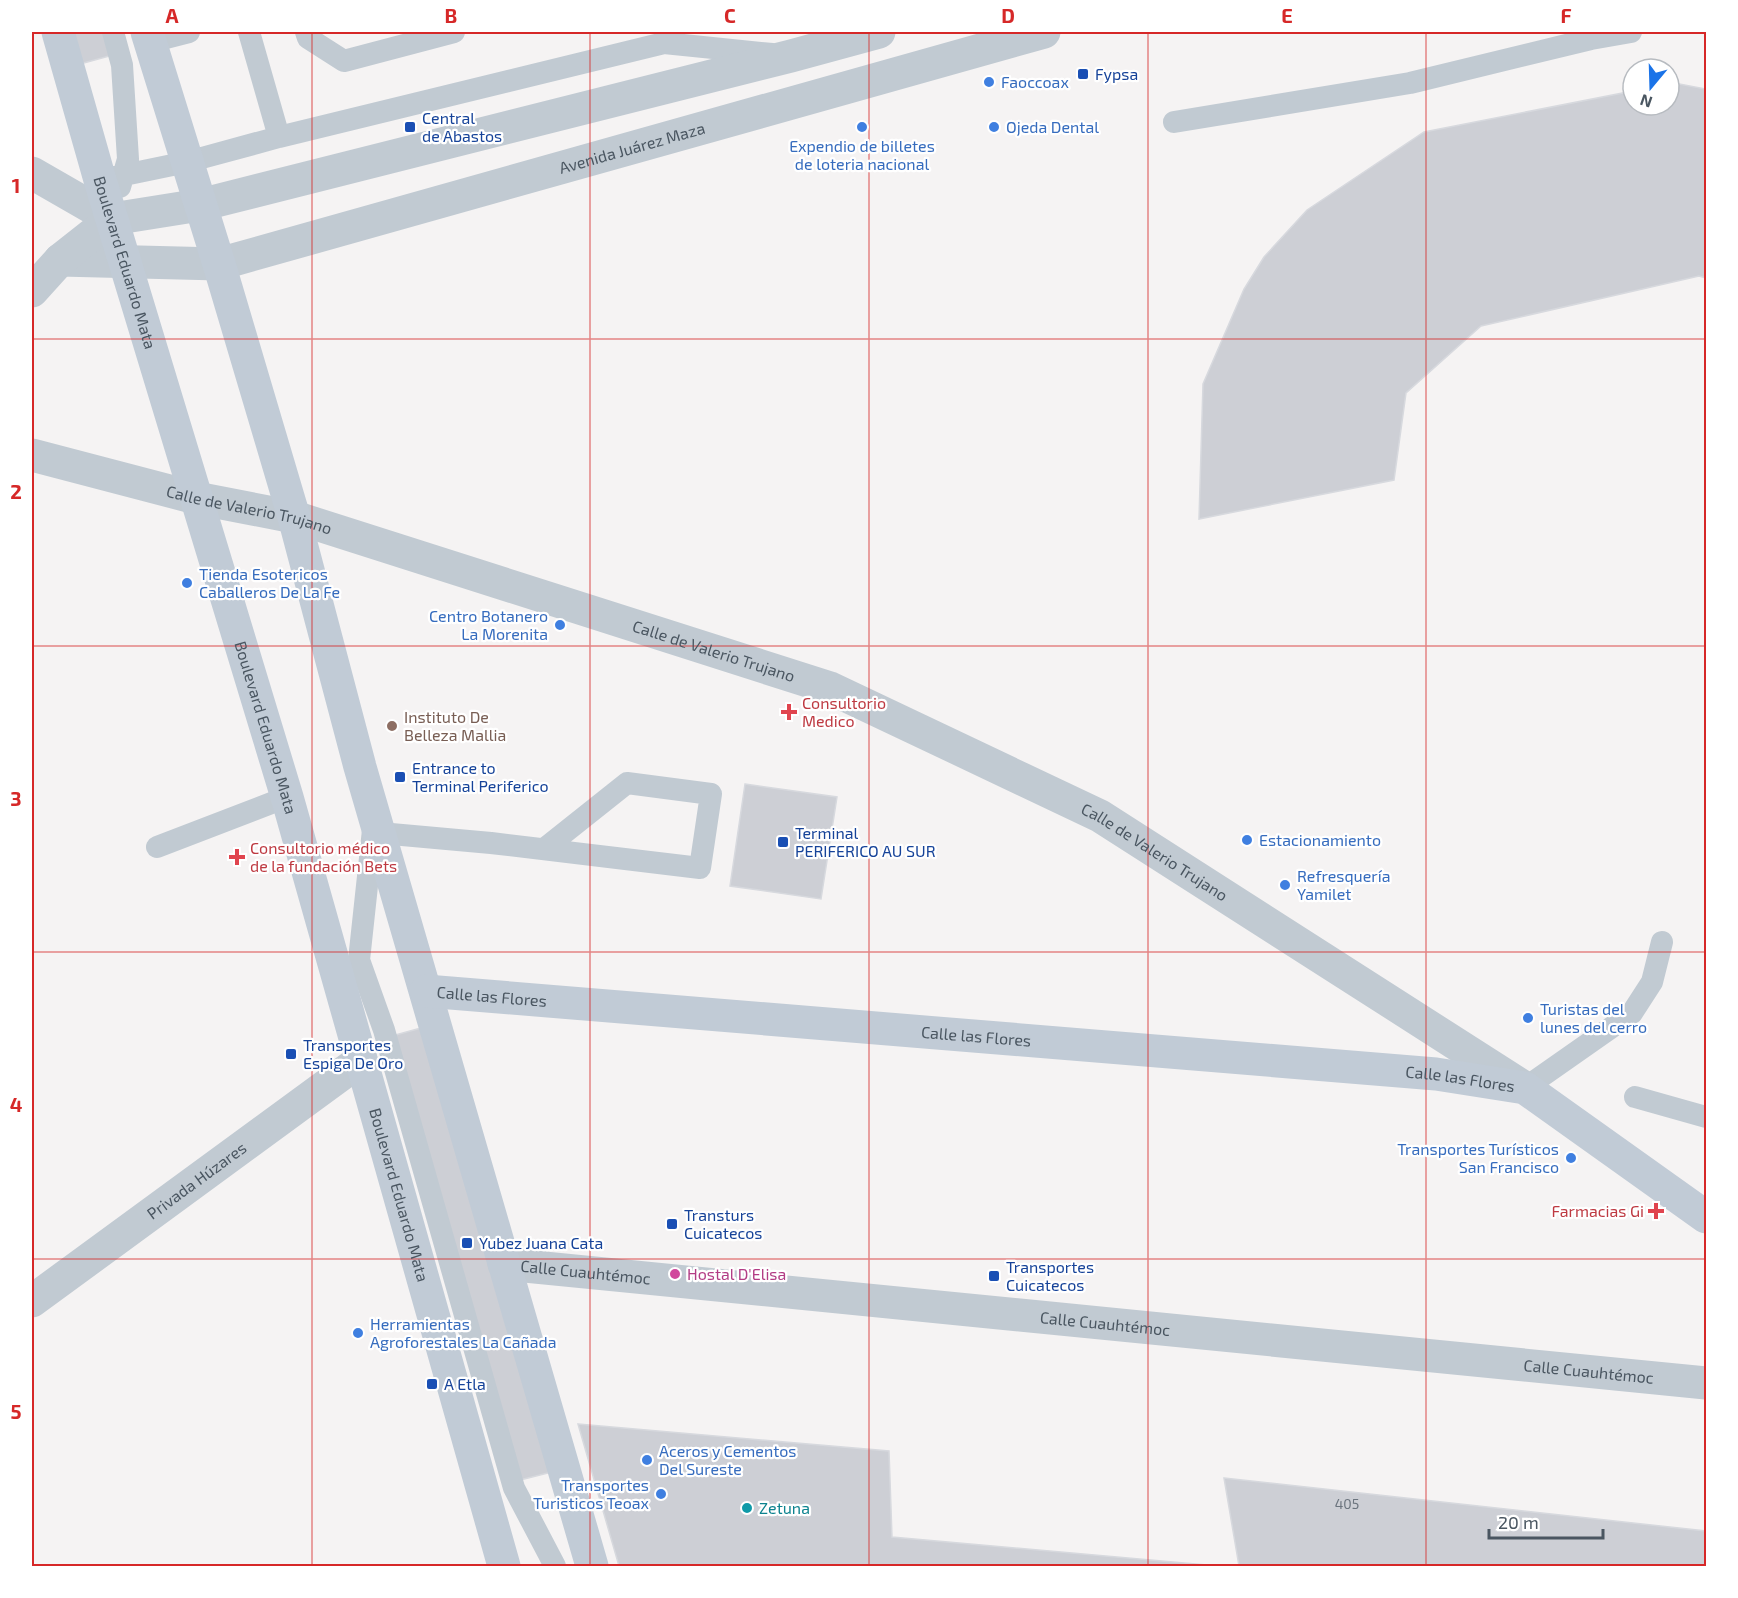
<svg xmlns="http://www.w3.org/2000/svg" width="1738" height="1598" font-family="'Exo 2',sans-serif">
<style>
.building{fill:#cdcfd5;stroke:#d7d9de;stroke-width:1.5}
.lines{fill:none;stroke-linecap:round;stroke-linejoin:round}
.lane{stroke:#c1cad2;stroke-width:22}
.street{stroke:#c1cad2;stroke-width:33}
.secondary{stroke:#c1cbd6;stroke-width:33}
.grid{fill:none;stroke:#d62828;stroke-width:1.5;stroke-opacity:0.55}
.transit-dot{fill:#1a4fb4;stroke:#fff;stroke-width:2}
.shop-dot{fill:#3f7fe0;stroke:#fff;stroke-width:2}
.health-dot{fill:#e0444e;stroke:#fff;stroke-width:2}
.education-dot{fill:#8d6e63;stroke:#fff;stroke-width:2}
.hotel-dot{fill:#d1479c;stroke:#fff;stroke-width:2}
.culture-dot{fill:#0f9aa8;stroke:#fff;stroke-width:2}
.labels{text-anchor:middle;stroke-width:4.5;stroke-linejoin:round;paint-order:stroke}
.number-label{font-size:14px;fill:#6b747e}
.transit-label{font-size:16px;fill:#164399;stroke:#fff;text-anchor:start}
.shop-label{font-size:16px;fill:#366cbe;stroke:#fff;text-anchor:start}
.street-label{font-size:16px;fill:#4a5661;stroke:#fff}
.health-label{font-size:16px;fill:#be3a42;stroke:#fff;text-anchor:start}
.education-label{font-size:16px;fill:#785e54;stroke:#fff;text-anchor:start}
.hotel-label{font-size:16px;fill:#b23c85;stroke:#fff;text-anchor:start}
.culture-label{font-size:16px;fill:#0d838f;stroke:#fff;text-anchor:start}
.neatline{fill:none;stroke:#d62828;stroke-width:2}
.grid-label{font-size:20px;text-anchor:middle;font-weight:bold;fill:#d62828}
</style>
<rect width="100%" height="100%" fill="#f5f3f3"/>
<path class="building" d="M 60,32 L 106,32 L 113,55 L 69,67 Z
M 1674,83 L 1706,89 L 1706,278 L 1699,276 L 1481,326 L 1406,393 L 1394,480 L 1199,519 L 1203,384 L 1244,289 L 1264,257 L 1307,210 L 1424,132 L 1633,91 L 1633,105 L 1669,105 L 1669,84 Z
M 745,784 L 837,797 L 821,899 L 730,886 Z
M 432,1025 L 556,1471 L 512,1482 L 388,1037 Z
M 578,1424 L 889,1451 L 892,1537 L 1218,1566 L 619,1566 Z
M 1224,1478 L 1706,1531 L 1706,1566 L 1239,1566 Z"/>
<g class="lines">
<path class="lane" d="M 113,32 L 122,65 L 128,159 L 120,187
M 249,32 L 279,137
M 306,32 L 308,38 L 344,61 L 454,32
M 150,42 L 189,32
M 1174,122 L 1410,83 L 1591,39 L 1631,32
M 100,180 L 187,162 L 279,137 L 664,43 L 772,54
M 373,830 L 359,960 L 384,1030 L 514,1488 L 555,1566
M 380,833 L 491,843 L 700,868 L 711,794 L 627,783 L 544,849
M 157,847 L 287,797
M 1525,1088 L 1632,1013 L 1652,982 L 1662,942
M 1635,1097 L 1706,1117"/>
<g class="street">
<path d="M 32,173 L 112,219"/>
<path id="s1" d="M 60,260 L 219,264 L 1044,32"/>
<path d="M 32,291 L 60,260 L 112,219 L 200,205 L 791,56 L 879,32"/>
<path id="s2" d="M 32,455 L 196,498 L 294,517 L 830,688 L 1100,816 L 1525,1088"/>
<path id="s3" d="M 504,1264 L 1706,1383"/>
<path id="s4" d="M 32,1301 L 361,1060"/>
</g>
<g class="secondary">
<path id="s5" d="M 58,32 L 100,180 L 287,797 L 504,1566"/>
<path d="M 147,32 L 219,264 L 294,517 L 360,767 L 592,1566"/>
<path id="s6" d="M 426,991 L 1436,1074 L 1525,1088 L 1706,1217"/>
</g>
</g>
<path class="grid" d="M 312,32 L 312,1566M 590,32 L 590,1566M 869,32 L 869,1566M 1148,32 L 1148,1566M 1426,32 L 1426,1566M 32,339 L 1706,339M 32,646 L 1706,646M 32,952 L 1706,952M 32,1259 L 1706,1259"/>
<g class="transit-dot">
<rect x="1077" y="68" width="12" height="12" rx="3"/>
<rect x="404" y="121" width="12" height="12" rx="3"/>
<rect x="394" y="771" width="12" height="12" rx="3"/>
<rect x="777" y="836" width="12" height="12" rx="3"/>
<rect x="285" y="1048" width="12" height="12" rx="3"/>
<rect x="666" y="1218" width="12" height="12" rx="3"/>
<rect x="461" y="1237" width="12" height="12" rx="3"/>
<rect x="988" y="1270" width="12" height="12" rx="3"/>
<rect x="426" y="1378" width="12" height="12" rx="3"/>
</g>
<g class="shop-dot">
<circle cx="989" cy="82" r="6"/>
<circle cx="862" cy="127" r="6"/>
<circle cx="994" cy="127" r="6"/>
<circle cx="187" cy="583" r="6"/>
<circle cx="560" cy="625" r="6"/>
<circle cx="1247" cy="840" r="6"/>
<circle cx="1285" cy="885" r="6"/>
<circle cx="1528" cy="1018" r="6"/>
<circle cx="1571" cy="1158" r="6"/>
<circle cx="358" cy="1333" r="6"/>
<circle cx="647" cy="1460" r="6"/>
<circle cx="661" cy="1494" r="6"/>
</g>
<g class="health-dot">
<path d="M786 703h6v6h6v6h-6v6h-6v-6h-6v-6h6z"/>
<path d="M234 848h6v6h6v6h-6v6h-6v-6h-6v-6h6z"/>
<path d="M1653 1202h6v6h6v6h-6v6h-6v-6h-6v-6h6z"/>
</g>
<circle class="education-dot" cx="392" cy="726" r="6"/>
<circle class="hotel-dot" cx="675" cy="1274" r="6"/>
<circle class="culture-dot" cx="747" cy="1508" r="6"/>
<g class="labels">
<g class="number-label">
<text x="1347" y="1509">405</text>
</g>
<g class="transit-label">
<text x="1095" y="80">Fypsa</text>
<text x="422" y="124">Central<tspan x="422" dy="18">de Abastos</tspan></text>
<text x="412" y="774">Entrance to<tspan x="412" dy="18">Terminal Periferico</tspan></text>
<text x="795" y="839">Terminal<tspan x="795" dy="18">PERIFERICO AU SUR</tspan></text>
<text x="303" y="1051">Transportes<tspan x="303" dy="18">Espiga De Oro</tspan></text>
<text x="684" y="1221">Transturs<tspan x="684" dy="18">Cuicatecos</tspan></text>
<text x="479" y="1249">Yubez Juana Cata</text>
<text x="1006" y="1273">Transportes<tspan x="1006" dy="18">Cuicatecos</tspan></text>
<text x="444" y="1390">A Etla</text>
</g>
<g class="shop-label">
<text x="1001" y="88">Faoccoax</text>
<text x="1006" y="133">Ojeda Dental</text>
<text x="862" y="152" text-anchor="middle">Expendio de billetes<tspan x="862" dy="18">de loteria nacional</tspan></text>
<text x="199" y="580">Tienda Esotericos<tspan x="199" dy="18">Caballeros De La Fe</tspan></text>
<text x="548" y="622" text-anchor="end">Centro Botanero<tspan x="548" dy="18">La Morenita</tspan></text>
<text x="1259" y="846">Estacionamiento</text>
<text x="1297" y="882">Refresquería<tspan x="1297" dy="18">Yamilet</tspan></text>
<text x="1540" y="1015">Turistas del<tspan x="1540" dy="18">lunes del cerro</tspan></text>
<text x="1559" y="1155" text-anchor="end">Transportes Turísticos<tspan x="1559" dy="18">San Francisco</tspan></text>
<text x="370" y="1330">Herramientas<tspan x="370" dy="18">Agroforestales La Cañada</tspan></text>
<text x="659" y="1457">Aceros y Cementos<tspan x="659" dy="18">Del Sureste</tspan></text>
<text x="649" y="1491" text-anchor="end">Transportes<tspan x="649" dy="18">Turisticos Teoax</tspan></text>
</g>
<g class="street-label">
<text dy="6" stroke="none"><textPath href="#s1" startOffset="588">Avenida Juárez Maza</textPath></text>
<text dy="6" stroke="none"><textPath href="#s5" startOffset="240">Boulevard Eduardo Mata</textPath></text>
<text dy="6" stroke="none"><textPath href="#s2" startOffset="224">Calle de Valerio Trujano</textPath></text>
<text dy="6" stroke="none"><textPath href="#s2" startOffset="710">Calle de Valerio Trujano</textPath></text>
<text dy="6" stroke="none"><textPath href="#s5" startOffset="726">Boulevard Eduardo Mata</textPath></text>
<text dy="6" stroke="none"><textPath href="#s2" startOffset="1196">Calle de Valerio Trujano</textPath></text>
<text dy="6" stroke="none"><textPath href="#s6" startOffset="66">Calle las Flores</textPath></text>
<text dy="6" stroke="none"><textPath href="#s6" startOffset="552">Calle las Flores</textPath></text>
<text dy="6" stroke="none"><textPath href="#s6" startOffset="1038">Calle las Flores</textPath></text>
<text dy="6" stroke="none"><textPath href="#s4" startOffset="204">Privada Húzares</textPath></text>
<text dy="6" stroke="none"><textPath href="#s5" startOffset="1212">Boulevard Eduardo Mata</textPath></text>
<text dy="6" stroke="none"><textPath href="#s3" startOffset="82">Calle Cuauhtémoc</textPath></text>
<text dy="6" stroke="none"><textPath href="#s3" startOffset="604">Calle Cuauhtémoc</textPath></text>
<text dy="6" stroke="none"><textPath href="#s3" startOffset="1090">Calle Cuauhtémoc</textPath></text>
</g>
<g class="health-label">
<text x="802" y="709">Consultorio<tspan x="802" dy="18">Medico</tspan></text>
<text x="250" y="854">Consultorio médico<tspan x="250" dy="18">de la fundación Bets</tspan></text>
<text x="1644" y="1217" text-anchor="end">Farmacias Gi</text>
</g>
<g class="education-label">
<text x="404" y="723">Instituto De<tspan x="404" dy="18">Belleza Mallia</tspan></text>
</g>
<g class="hotel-label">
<text x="687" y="1280">Hostal D'Elisa</text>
</g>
<g class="culture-label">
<text x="759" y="1514">Zetuna</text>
</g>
</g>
<rect width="1738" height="1598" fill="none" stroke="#ffffff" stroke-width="66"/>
<g transform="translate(1651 87) rotate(199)"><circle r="28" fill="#ffffff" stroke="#b7bbc0" stroke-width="1.5"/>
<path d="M0-4.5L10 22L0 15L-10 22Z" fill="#1a73e8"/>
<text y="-9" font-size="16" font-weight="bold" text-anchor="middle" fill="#4a5661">N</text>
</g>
<path d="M1489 1529v9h114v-9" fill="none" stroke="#4a5661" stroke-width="3"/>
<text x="1498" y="1529" font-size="18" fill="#4a5661" stroke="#ffffff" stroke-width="4.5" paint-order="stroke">20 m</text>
<rect x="33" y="33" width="1672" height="1532" class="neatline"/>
<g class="grid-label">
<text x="172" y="23">A</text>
<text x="451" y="23">B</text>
<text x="730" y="23">C</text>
<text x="1008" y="23">D</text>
<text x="1287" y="23">E</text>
<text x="1566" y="23">F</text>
<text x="16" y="193">1</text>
<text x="16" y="499">2</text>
<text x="16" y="806">3</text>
<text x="16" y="1112">4</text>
<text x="16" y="1419">5</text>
</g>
</svg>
